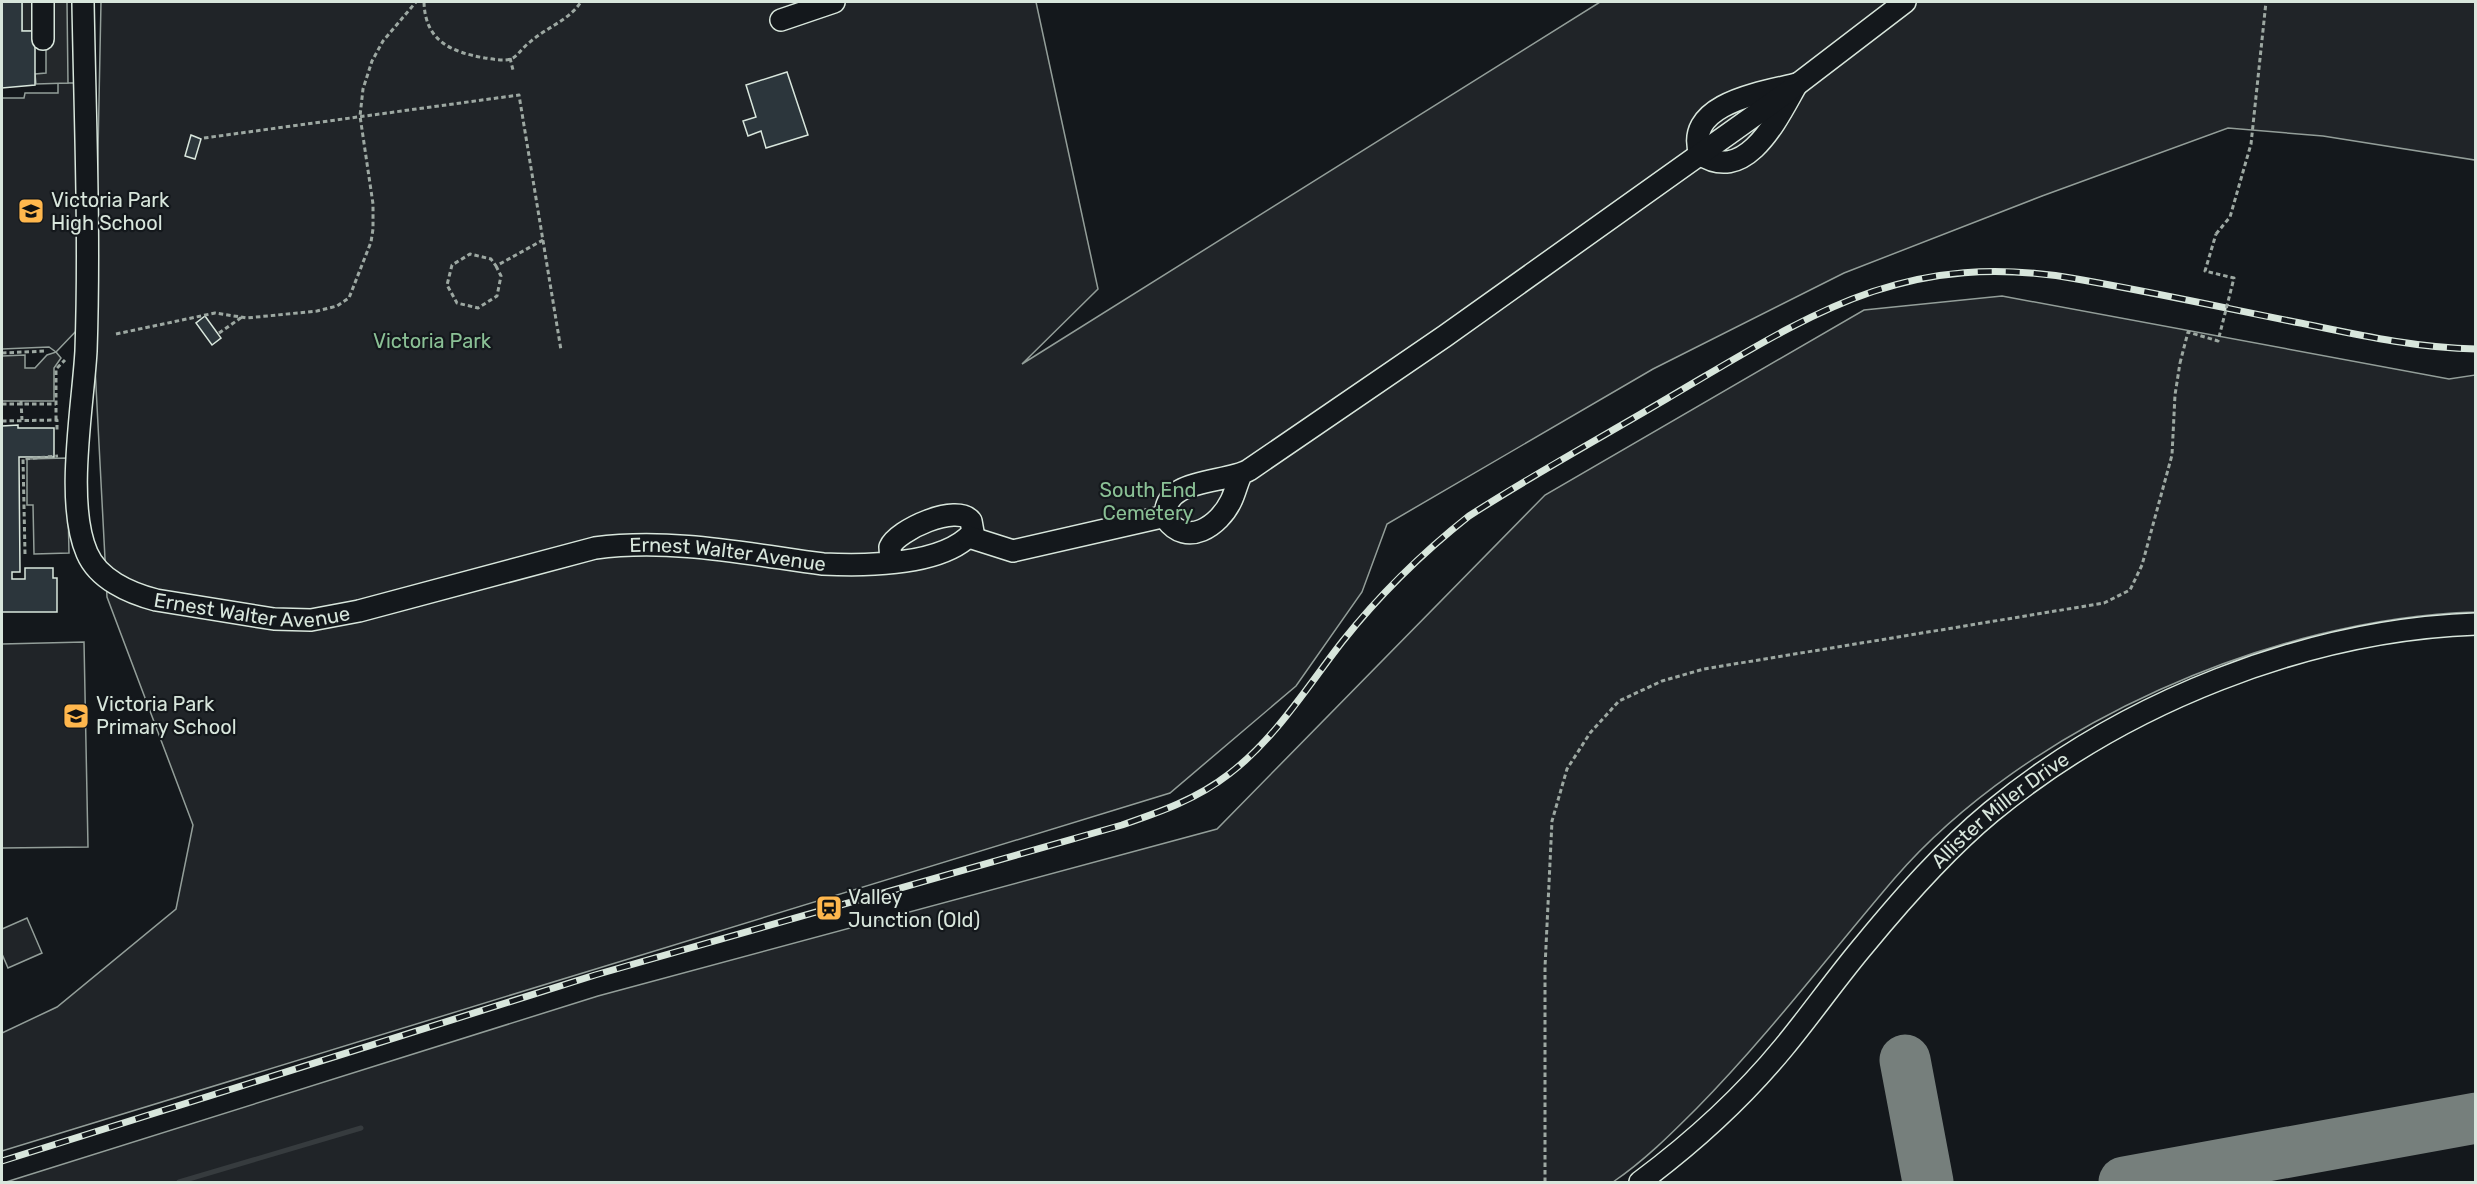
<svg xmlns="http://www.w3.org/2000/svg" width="2477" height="1184" font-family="Rubik,sans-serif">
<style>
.green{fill:#202428;stroke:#939e99;stroke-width:1.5}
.parking{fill:#24282b;stroke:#939e99;stroke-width:1.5}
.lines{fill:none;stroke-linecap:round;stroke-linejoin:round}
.stream{stroke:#363b3e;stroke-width:5}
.taxiway{stroke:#767f7c;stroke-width:51}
.building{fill:#2c363c;stroke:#d8e6dc;stroke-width:1.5}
.minor-casing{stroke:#d8e6dc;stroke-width:24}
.path{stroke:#9da8a2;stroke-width:3;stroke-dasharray:4.5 3;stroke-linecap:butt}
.minor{stroke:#14181c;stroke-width:21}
.rail-casing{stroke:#d8e6dc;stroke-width:7}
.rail{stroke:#14181c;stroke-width:4.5;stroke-dasharray:14;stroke-linecap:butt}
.path-bridge{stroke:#9da8a2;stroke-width:3;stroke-dasharray:4.5 3;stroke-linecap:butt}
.labels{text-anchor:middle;stroke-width:4.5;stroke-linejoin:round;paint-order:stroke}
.poi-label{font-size:20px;fill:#d8e6dc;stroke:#14181c;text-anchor:start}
.park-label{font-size:20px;fill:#8ac095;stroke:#14181c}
.street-label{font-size:20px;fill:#d8e6dc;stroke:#14181c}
</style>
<rect width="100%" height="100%" fill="#14181c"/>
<path class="green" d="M 101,2 L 1036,2 L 1098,289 L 1022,364 L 1600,2 L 2475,2 L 2475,160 L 2323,136 L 2228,128 L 2042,196 L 1844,273 L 1653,369 L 1387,524 L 1362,592 L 1296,686 L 1170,793 L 2,1151 L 2,1033 L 57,1007 L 176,909 L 193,825 L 107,597 L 94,348 Z
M 58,83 L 79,83 L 79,328 L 56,352 L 49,347 L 2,349 L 2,98 L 24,98 L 25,93 L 58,93 Z
M 2002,296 L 2449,379 L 2475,375 L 2475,612 C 2274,618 2027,725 1894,879 C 1828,956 1768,1036 1697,1108 C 1671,1134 1644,1161 1613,1182 L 6,1182 L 598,996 L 1217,829 L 1545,495 L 1864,310 Z
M 67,458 L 69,553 L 34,554 L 33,505 L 27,505 L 27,459 Z
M 84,642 L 88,847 L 2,848 L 2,644 Z
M 27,918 L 42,953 L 8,968 L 2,954 L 2,929 Z"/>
<path class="parking" d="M 22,2 L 67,2 L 68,83 L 36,84 L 35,74 L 46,73 L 46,43 L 34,31 L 22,31 Z
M 56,352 L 61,358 L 54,368 L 54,401 L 2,401 L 2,356 L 25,355 L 25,368 L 35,368 L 47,355 Z"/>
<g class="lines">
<path class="stream" d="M 179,1182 L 361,1128"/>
<path class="taxiway" d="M 1905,1060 L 1928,1182
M 2124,1182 L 2476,1118"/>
</g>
<path class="building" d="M 2,2 L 22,2 L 22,31 L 35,31 L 35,85 L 2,88 Z
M 787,72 L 808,135 L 766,148 L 761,131 L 748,136 L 743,121 L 756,117 L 746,85 Z
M 191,135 L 201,139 L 195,159 L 185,156 Z
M 205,316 L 221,338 L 212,345 L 196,323 Z
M 18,425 L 18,428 L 54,428 L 54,457 L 19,457 L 20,572 L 12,572 L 12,579 L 25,579 L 25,568 L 53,568 L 53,578 L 57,578 L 57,612 L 2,612 L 2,426 Z"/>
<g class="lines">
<defs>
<g id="minor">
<path d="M 43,2 L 43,39"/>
<path id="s1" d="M 83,2 C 85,117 90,235 86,351 C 83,406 65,503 87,553 C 98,579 129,593 156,600 L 274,619 L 311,620 L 359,611 L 595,548 C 672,538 747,554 823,564 C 865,566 944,566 973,532 L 971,521 C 957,503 897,530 890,547 L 891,562"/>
<path d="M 781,20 L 834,2"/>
<path d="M 1797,84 C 1779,115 1747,186 1700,154 C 1683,103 1765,92 1797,84 Z"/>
<path d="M 1241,475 C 1237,483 1235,493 1231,501 C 1219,526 1187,548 1166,519 C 1160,477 1226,484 1249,470 L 1445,336 L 1786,93 L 1905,2"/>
<path d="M 969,537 L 1013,551 L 1166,516"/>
<path id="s2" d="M 1640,1182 C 1691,1144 1743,1097 1784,1047 C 1812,1013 1837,977 1865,944 C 1903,898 1945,850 1991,812 C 2123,703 2305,630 2476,624"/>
</g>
</defs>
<use href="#minor" class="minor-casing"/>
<path class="path" d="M 424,2 C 425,41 451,52 485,58 C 493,59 505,62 513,58 C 519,54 524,46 530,42 C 547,27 568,21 581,2
M 510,58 L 513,70
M 204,138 L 519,95 L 561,350
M 2216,234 L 2230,217 L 2251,144 L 2266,2
M 496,266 L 501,276 L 497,296 L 478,308 L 457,303 L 447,285 L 452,265 L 470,254 L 491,259 L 496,266 L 543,240
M 219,333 L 242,317
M 116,334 L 215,313 L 247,318 L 317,311 L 337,306 L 349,298 L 371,242 L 373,229 L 373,204 L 360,116 L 363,89 L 372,61 L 383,41 L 416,2
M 2,353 L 46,351
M 21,401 L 22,420
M 2,404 L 56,404
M 56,420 L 56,369 L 65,360
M 2,421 L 57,420 L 57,432
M 25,554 L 23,459 L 58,456
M 1545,1182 L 1545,967 L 1552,821 L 1567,769 L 1590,733 L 1619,701 L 1662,681 L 1704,669 L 2104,603 L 2130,590 L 2142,565 L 2172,455 L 2175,395 L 2180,363"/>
<use href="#minor" class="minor"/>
<defs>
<path id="rail" d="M 2,1161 L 595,975 L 1122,825 C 1160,812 1197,799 1229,774 C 1275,739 1307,687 1342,642 C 1380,594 1421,554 1469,516 C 1534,474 1602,437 1668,398 C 1808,316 1901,250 2071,278 C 2153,292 2234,310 2315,326 C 2368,337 2421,348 2476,349"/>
</defs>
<use href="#rail" class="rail-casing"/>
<use href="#rail" class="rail"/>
<path class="path-bridge" d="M 2180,363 L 2188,332 L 2218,341 L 2234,278 L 2205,271 L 2216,234"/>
</g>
<defs>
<symbol id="school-square" viewBox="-11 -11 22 22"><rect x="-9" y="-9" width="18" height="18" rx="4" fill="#ffb74d" stroke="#14181c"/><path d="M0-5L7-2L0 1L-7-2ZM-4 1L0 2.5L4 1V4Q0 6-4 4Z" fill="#111"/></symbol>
<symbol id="station-square" viewBox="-11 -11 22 22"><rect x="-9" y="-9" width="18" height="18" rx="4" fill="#ffb74d" stroke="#14181c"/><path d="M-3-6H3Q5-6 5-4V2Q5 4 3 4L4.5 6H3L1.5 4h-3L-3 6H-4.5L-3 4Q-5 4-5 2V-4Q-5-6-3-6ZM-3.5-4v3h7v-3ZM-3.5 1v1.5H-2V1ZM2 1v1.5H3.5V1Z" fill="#111"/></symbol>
</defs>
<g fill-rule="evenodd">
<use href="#school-square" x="16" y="196" width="30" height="30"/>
<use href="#school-square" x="61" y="701" width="30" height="30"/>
<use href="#station-square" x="814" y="893" width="30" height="30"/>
</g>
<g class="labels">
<g class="poi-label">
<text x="51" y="207">Victoria Park<tspan x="51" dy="23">High School</tspan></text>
<text x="96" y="711">Victoria Park<tspan x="96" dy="23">Primary School</tspan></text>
<text x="848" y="904">Valley<tspan x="848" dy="23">Junction (Old)</tspan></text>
</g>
<g class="park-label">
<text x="432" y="348">Victoria Park</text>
<text x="1148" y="497">South End<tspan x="1148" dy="23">Cemetery</tspan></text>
</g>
<g class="street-label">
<text dy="7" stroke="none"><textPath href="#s1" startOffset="1222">Ernest Walter Avenue</textPath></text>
<text dy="7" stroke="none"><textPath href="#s1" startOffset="736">Ernest Walter Avenue</textPath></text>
<text dy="7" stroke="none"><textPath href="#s2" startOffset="520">Allister Miller Drive</textPath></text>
</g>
</g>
<rect width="2477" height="1184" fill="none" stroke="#d8e6dc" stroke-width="6"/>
</svg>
